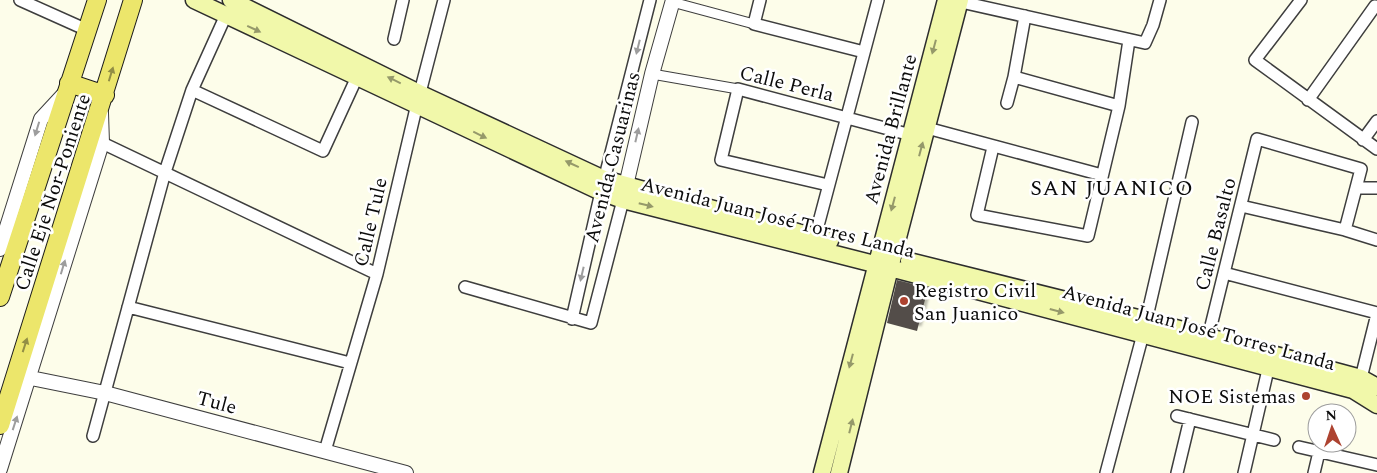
<svg xmlns="http://www.w3.org/2000/svg" width="1377" height="473" font-family="Spectral,serif">
<style>
.building{fill:#524e48;filter:url(#shadow)}
.lines{fill:none;stroke-linecap:round;stroke-linejoin:round}
.pedestrian-casing{stroke:#3e3e3e;stroke-width:11}
.minor-casing{stroke:#3e3e3e;stroke-width:14}
.tertiary-casing{stroke:#3e3e3e;stroke-width:16}
.secondary-casing{stroke:#2d2d2d;stroke-width:19}
.primary-casing{stroke:#1c1c1c;stroke-width:20}
.pedestrian{stroke:#fff;stroke-width:9}
.minor{stroke:#fff;stroke-width:11}
.tertiary{stroke:#fff;stroke-width:14}
.secondary{stroke:#f1f8aa;stroke-width:16}
.primary{stroke:#ece66b;stroke-width:18}
.oneway{fill:#95996a}
.oneway2{fill:#9d9d9d}
.oneway3{fill:#928e45}
.poi-dot{fill:#ad4330;stroke:#fff;stroke-width:2}
.labels{text-anchor:middle;stroke-width:5;stroke-linejoin:round;paint-order:stroke}
.street-label{font-size:20px;fill:#0b0b0b;stroke:#fff}
.poi-label{font-size:20px;fill:#0b0b0b;stroke:#fff;text-anchor:start}
.quarter-label{font-size:22px;letter-spacing:1px;fill:#0b0b0b;stroke:#fff}
</style>
<defs>
<filter id="shadow"><feDropShadow dx="4.5" dy="-4.5" stdDeviation="1" flood-color="#0004"/></filter>
</defs>
<rect width="100%" height="100%" fill="#fdfdea"/>
<path class="building" d="M 897,280 L 928,288 L 917,331 L 887,323 Z"/>
<g class="lines">
<defs>
<path id="pedestrian" d="M 672,2 L 754,24
M 652,74 L 738,89"/>
<path id="minor" d="M 20,0 L 87,30
M 760,0 L 754,24 L 864,52
M 952,0 L 1145,43 L 1153,25 L 1160,0
M 1301,0 L 1255,60 L 1377,149
M 394,39 L 403,0
M 1014,77 L 1119,106
M 192,90 L 323,151 L 357,77
M 1308,100 L 1375,6
M 1007,103 L 1014,77 L 1025,16
M 927,128 L 1102,175
M 96,140 L 377,274
M 1363,140 L 1377,121
M 993,147 L 977,215 L 1088,236 L 1119,106 L 1129,40
M 828,185 L 721,160 L 738,89 L 911,135
M 1356,188 L 1377,188
M 1241,206 L 1345,230 L 1377,240
M 815,237 L 878,0
M 1224,273 L 1377,313
M 465,287 L 591,323 L 623,200
M 128,307 L 350,363
M 572,319 L 601,192 L 650,0
M 1208,338 L 1257,139 L 1361,169 L 1345,230
M 1361,378 L 1377,314
M 1177,416 L 1274,440
M 93,436 L 165,172 L 192,90 L 226,15
M 1299,447 L 1377,465
M 325,451 L 377,274 L 417,104 L 444,0
M 1106,473 L 1143,334 L 1192,122
M 1177,473 L 1190,419
M 1244,473 L 1270,361
M 1314,473 L 1319,452"/>
<path id="tertiary" d="M 624,194 L 652,74 L 673,0
M 0,249 L 41,119 L 66,92
M 16,375 L 105,393 L 406,473
M 0,469 L 102,143 L 101,113"/>
<path id="secondary" d="M 194,0 L 601,192 L 623,200 L 890,268 L 1353,390 L 1377,405
M 231,0 L 419,93 L 604,179 L 830,241
M 909,261 L 1146,320 L 1361,378 L 1377,387
M 822,473 L 946,0
M 839,473 L 890,268 L 960,0"/>
<path id="primary" d="M 69,83 L 105,95
M 0,297 L 97,0
M 0,425 L 133,0"/>
</defs>
<use href="#pedestrian" class="pedestrian-casing"/>
<use href="#minor" class="minor-casing"/>
<use href="#tertiary" class="tertiary-casing"/>
<use href="#secondary" class="secondary-casing"/>
<use href="#primary" class="primary-casing"/>
<use href="#pedestrian" class="pedestrian"/>
<use href="#minor" class="minor"/>
<use href="#tertiary" class="tertiary"/>
<use href="#secondary" class="secondary"/>
<use href="#primary" class="primary"/>
</g>
<defs><path id="oneway-solid" d="M-6-.8H1V-3.2L6.5 0L1 3.2V.8H-6Z" transform="scale(1.25)"/></defs>
<g class="oneway">
<use href="#oneway-solid" transform="translate(254 29) rotate(25)"/>
<use href="#oneway-solid" transform="translate(934 47) rotate(105)"/>
<use href="#oneway-solid" transform="translate(394 80) rotate(-154)"/>
<use href="#oneway-solid" transform="translate(480 135) rotate(26)"/>
<use href="#oneway-solid" transform="translate(921 149) rotate(-75)"/>
<use href="#oneway-solid" transform="translate(572 164) rotate(-155)"/>
<use href="#oneway-solid" transform="translate(893 204) rotate(105)"/>
<use href="#oneway-solid" transform="translate(646 205) rotate(14)"/>
<use href="#oneway-solid" transform="translate(1057 311) rotate(15)"/>
<use href="#oneway-solid" transform="translate(851 361) rotate(105)"/>
<use href="#oneway-solid" transform="translate(851 426) rotate(-76)"/>
</g>
<g class="oneway2">
<use href="#oneway-solid" transform="translate(638 47) rotate(104)"/>
<use href="#oneway-solid" transform="translate(37 129) rotate(107)"/>
<use href="#oneway-solid" transform="translate(637 135) rotate(-77)"/>
<use href="#oneway-solid" transform="translate(63 267) rotate(-73)"/>
<use href="#oneway-solid" transform="translate(582 274) rotate(103)"/>
<use href="#oneway-solid" transform="translate(15 423) rotate(-72)"/>
</g>
<g class="oneway3">
<use href="#oneway-solid" transform="translate(111 74) rotate(-73)"/>
<use href="#oneway-solid" transform="translate(25 345) rotate(-72)"/>
</g>
<g class="poi-dot">
<circle cx="904" cy="301" r="5"/>
<circle cx="1306" cy="396" r="5"/>
</g>
<g class="labels">
<g class="street-label">
<text transform="translate(787 83) rotate(14)" y="7">Calle Perla</text>
<text transform="translate(890 129) rotate(-75)" y="7">Avenida Brillante</text>
<text transform="translate(612 157) rotate(-76)" y="7">Avenida Casuarinas</text>
<text transform="translate(52 192) rotate(-72)" y="7">Calle Eje Nor-Poniente</text>
<text transform="translate(778 217) rotate(14)" y="7">Avenida Juan José Torres Landa</text>
<text transform="translate(370 222) rotate(-77)" y="7">Calle Tule</text>
<text transform="translate(1215 234) rotate(-76)" y="7">Calle Basalto</text>
<text transform="translate(1199 327) rotate(15)" y="7">Avenida Juan José Torres Landa</text>
<text transform="translate(217 402) rotate(15)" y="7">Tule</text>
</g>
<g class="poi-label">
<text x="914" y="297">Registro Civil<tspan x="914" dy="23">San Juanico</tspan></text>
<text x="1296" y="403" text-anchor="end">NOE Sistemas</text>
</g>
<g class="quarter-label">
<text x="1112" y="195">SAN JUANICO</text>
</g>
</g>
<g transform="translate(1332 428) rotate(357)"><circle r="24" fill="#ffffff" stroke="#9d9d9d"/>
<path d="M0-4L9 19L0 12L-9 19Z" fill="#ad4330"/>
<text y="-8" font-size="14" font-weight="bold" text-anchor="middle" fill="#0b0b0b">N</text>
</g>
</svg>
